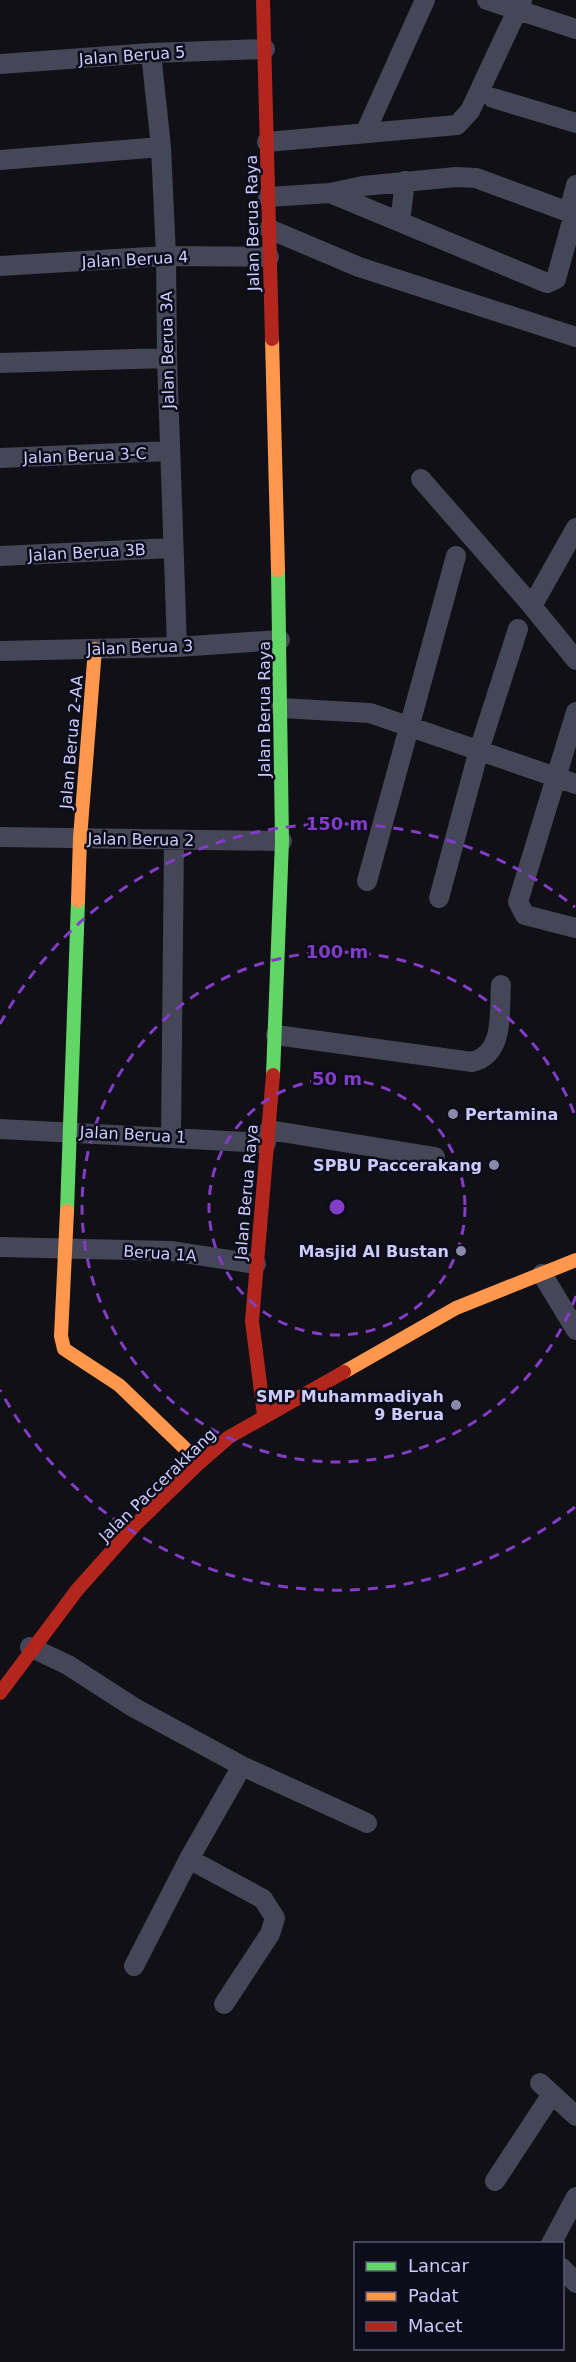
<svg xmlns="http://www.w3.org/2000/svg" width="576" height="2362" font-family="'DejaVu Sans',sans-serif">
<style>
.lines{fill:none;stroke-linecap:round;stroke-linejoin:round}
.street{stroke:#454657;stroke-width:20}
.fast{stroke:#63d668;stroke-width:14}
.slow{stroke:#ff974d;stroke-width:14}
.jam{stroke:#b3261e;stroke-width:14}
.ring{fill:none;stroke:#833cc5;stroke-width:3;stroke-dasharray:10 8}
.poi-dot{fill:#8a89aa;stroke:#0d0c1a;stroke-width:2}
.labels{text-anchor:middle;stroke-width:5;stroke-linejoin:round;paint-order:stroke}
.street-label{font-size:16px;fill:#cbcafa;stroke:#0d0c1a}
.poi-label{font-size:16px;font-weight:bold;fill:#cbcafa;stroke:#0d0c1a;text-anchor:end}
.centre{fill:#833cc5;stroke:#0d0c1a;stroke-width:3}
.ring-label{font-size:18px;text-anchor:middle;font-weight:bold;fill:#833cc5;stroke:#0d0c1a;stroke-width:5;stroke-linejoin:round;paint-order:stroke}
</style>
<rect width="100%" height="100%" fill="#101016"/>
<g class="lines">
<path class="street" d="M 487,0 L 576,29
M 151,53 L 161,147 L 166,256 L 167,358 L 177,647
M 0,64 L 151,53 L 265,49
M 493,98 L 576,123
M 365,133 L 425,0
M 267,142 L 457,125 L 470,111 L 522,0
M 0,160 L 161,147
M 268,197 L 330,193 L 363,186 L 456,177 L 476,178 L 574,214 L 556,279 L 547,283 L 330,193
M 574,214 L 572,200 L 576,185
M 400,222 L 405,181
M 269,229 L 359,267 L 576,337
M 0,266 L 166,256 L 269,257
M 0,363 L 167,358
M 0,458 L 170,451
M 421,479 L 527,600 L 576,660
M 0,556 L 173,548
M 532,606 L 576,528
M 0,651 L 177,647 L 280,640
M 281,708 L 370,713 L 576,784
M 576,712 L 518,902 L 525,915 L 576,928
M 0,837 L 282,841
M 367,881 L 456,556
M 439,898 L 479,750 L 518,629
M 276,1035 L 472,1062 C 505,1054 499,1013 501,985
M 0,1129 L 266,1143
M 269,1130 L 435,1157
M 171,1136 L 174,840
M 0,1247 L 171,1251 L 256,1264
M 542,1274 L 576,1330
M 30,1647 L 68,1665 L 133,1707 L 242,1766 L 367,1823
M 189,1859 L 263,1899 L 275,1918 L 270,1934 L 224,2004
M 134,1966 L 189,1859 L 242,1766
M 540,2083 L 576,2116
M 495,2181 L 552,2094
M 551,2244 L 576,2197
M 562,2268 L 576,2283"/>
<path class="fast" d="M 273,1075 L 282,841 L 278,570
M 67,1211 L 78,901"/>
<path class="slow" d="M 272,339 L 278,570
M 78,901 L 80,838 L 95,649
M 67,1211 L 61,1336 L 64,1349 L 119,1385 L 199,1462
M 344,1372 L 456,1308 L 576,1260"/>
<path class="jam" d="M 263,0 L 272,339
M 264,1415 L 252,1321 L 273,1075
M 0,1693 L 77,1590 L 135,1525 L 197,1465 L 229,1437 L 344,1372"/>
</g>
<g class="ring">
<circle cx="337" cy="1207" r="128"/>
<path d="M576 1296A255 255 0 1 1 576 1118"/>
<path d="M575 1507A383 383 0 0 1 0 1390M0 1024A383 383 0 0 1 575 907"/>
</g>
<g class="poi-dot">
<circle cx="453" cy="1114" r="6"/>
<circle cx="494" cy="1165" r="6"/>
<circle cx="461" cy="1251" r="6"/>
<circle cx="456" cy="1405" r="6"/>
</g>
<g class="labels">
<g class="street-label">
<text transform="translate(132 55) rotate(-4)" y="6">Jalan Berua 5</text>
<text transform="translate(252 223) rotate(-91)" y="6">Jalan Berua Raya</text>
<text transform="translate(135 259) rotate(-3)" y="6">Jalan Berua 4</text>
<text transform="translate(167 350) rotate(-91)" y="6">Jalan Berua 3A</text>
<text transform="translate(85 455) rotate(-2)" y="6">Jalan Berua 3-C</text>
<text transform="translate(87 552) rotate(-3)" y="6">Jalan Berua 3B</text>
<text transform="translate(140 647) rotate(-2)" y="6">Jalan Berua 3</text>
<text transform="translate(264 709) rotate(-90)" y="6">Jalan Berua Raya</text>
<text transform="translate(71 742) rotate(-85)" y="6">Jalan Berua 2-AA</text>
<text transform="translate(141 839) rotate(1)" y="6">Jalan Berua 2</text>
<text transform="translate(133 1134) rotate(3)" y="6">Jalan Berua 1</text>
<text transform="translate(246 1192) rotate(-85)" y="6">Jalan Berua Raya</text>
<text transform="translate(160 1253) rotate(4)" y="6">Berua 1A</text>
<text transform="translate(157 1485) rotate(-44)" y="6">Jalan Paccerakkang</text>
</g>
<g class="poi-label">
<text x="465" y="1120" text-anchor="start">Pertamina</text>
<text x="482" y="1171">SPBU Paccerakang</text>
<text x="449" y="1257">Masjid Al Bustan</text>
<text x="444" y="1402">SMP Muhammadiyah<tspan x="444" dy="18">9 Berua</tspan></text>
</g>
</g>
<circle cx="337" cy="1207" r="9" class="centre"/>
<g class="ring-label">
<text x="337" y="830">150 m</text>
<text x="337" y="958">100 m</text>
<text x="337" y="1085">50 m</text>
</g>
<rect x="354" y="2242" width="210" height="108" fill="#0d0c1a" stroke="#595874" stroke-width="1.5"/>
<rect x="366" y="2262" width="30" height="9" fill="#63d668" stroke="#595874" stroke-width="1.5"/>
<text x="408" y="2272" font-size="18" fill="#cbcafa">Lancar</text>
<rect x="366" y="2292" width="30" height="9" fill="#ff974d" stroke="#595874" stroke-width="1.5"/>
<text x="408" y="2302" font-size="18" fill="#cbcafa">Padat</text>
<rect x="366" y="2322" width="30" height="9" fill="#b3261e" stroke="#595874" stroke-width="1.5"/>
<text x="408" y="2332" font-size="18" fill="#cbcafa">Macet</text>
</svg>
